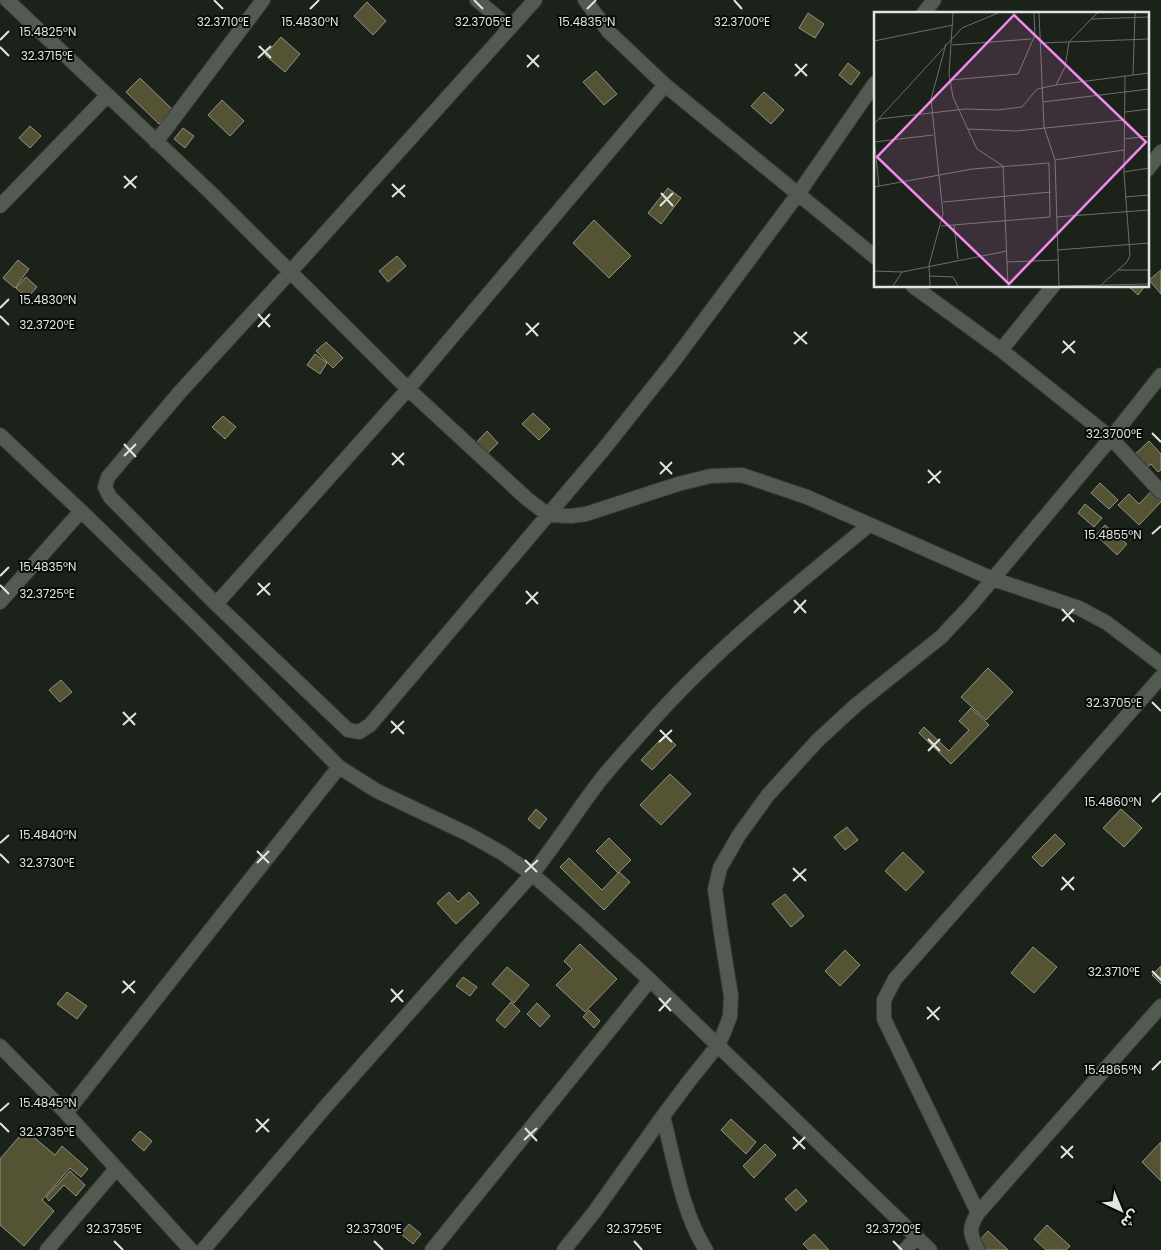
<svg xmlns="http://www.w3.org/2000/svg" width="1161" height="1250" font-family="Poppins,'Noto Sans Arabic',sans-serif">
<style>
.building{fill:#545434;stroke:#919285}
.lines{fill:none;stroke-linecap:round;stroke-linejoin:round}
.minor-casing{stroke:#363c35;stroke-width:16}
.minor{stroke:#525a51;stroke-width:14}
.ticks{fill:none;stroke:#e0e5e0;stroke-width:2}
.inset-road{fill:none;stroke:#6a7069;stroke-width:1}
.view{fill:#f688ec;fill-opacity:0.15;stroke:#f688ec;stroke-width:2.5}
.inset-edge{fill:none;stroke:#e0e5e0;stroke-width:2.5}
.ticks-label{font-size:12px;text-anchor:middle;fill:#e0e5e0;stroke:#080b07;stroke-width:4;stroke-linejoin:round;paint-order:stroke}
</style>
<rect width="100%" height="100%" fill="#1b221a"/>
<path class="building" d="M 367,2 L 386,21 L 373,35 L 354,16 Z
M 808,13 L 824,24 L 815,38 L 799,28 Z
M 281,37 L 300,54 L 285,72 L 265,55 Z
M 848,63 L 860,73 L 851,85 L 839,75 Z
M 596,71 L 617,94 L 604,105 L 583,82 Z
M 140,78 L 173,110 L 159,124 L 126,92 Z
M 764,92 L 784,110 L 771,124 L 751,106 Z
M 222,100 L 244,121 L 230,136 L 208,115 Z
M 30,126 L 41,136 L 30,148 L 19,138 Z
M 183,128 L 194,136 L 185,148 L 174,139 Z
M 668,188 L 681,198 L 661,224 L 648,213 Z
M 594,220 L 631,256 L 609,278 L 573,243 Z
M 397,256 L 406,266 L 388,282 L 379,271 Z
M 18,260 L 29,269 L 15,288 L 3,278 Z
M 1161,270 L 1161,294 L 1149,280 Z
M 26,277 L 37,287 L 27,298 L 16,288 Z
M 1128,286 L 1145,286 L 1138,295 Z
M 326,342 L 343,358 L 333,368 L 316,351 Z
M 315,354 L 327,363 L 320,374 L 307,365 Z
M 533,413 L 550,429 L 539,440 L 522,424 Z
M 223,416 L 236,427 L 225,439 L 212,427 Z
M 487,431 L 498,443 L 486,455 L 475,444 Z
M 1149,441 L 1161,454 L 1161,470 L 1158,472 L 1151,464 L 1140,474 L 1128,461 Z
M 1161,481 L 1161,502 L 1139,525 L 1118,505 L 1129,494 L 1139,504 Z
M 1100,483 L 1118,500 L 1109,509 L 1091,493 Z
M 1085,504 L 1102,518 L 1094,527 L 1078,513 Z
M 1105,525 L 1127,544 L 1117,555 L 1096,535 Z
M 988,668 L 1013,692 L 986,720 L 961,697 Z
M 61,680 L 72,692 L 60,702 L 49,690 Z
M 971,708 L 989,725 L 951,764 L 919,733 L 924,727 L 949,751 L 969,730 L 959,721 Z
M 665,735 L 676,745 L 652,770 L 641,760 Z
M 670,774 L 691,794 L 661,825 L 640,805 Z
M 536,809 L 547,819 L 539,829 L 528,819 Z
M 1121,809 L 1142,828 L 1124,847 L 1103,828 Z
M 847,827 L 858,840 L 845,850 L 834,837 Z
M 1055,834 L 1065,844 L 1042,867 L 1032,857 Z
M 609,838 L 631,860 L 618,873 L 596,851 Z
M 903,852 L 924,872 L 906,891 L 885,871 Z
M 569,858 L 602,890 L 619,872 L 630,882 L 604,910 L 560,867 Z
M 449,892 L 458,902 L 469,892 L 479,903 L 456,924 L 437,903 Z
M 785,894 L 804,916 L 791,927 L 772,904 Z
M 580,944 L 617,979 L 585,1012 L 556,985 L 572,969 L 564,961 Z
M 1033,947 L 1057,967 L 1034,993 L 1011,973 Z
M 845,950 L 860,965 L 840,986 L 825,971 Z
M 1161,966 L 1161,984 L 1152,975 Z
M 507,967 L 529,985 L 514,1003 L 492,984 Z
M 463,977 L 477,987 L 470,996 L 456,986 Z
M 67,992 L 87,1006 L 77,1019 L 57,1004 Z
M 511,1002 L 520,1011 L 505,1028 L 496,1020 Z
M 537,1003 L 550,1016 L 540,1027 L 527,1014 Z
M 589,1010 L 600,1021 L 594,1028 L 583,1017 Z
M 731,1119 L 756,1142 L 746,1154 L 721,1130 Z
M 25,1130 L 55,1155 L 62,1146 L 88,1169 L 81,1177 L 70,1168 L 42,1200 L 54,1211 L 24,1246 L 0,1225 L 0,1159 Z
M 140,1131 L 152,1141 L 144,1151 L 132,1140 Z
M 1161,1142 L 1161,1181 L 1142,1162 Z
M 765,1144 L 776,1155 L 754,1178 L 743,1166 Z
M 70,1171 L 85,1185 L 76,1196 L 64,1185 L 49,1201 L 46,1197 Z
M 796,1189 L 807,1201 L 796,1211 L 785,1199 Z
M 409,1224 L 421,1234 L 413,1244 L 401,1234 Z
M 1047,1225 L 1070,1246 L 1066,1250 L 1046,1250 L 1034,1239 Z
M 988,1231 L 1008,1250 L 984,1250 L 977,1243 Z
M 814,1234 L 829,1250 L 809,1250 L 803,1244 Z"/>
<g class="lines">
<defs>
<path id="minor" d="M 7,0 L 211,193 L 408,389 L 526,498 L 548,515 L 571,516 L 586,514 L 678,484 L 711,476 L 742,475 L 807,497 L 993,579 L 1079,608 L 1107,623 L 1161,664
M 477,0 L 510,28
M 535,0 L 291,271 L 180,392 L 108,477 L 105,487 L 110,497 L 216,604 L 348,730 L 359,732 L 370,725 L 603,450 L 673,362 L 798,194 L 875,83
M 585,0 L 609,32 L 665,85 L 875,257
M 923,14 L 934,0
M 156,142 L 263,0
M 1147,170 L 1161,152
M 0,206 L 107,96
M 913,286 L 1001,350 L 1111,438 L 1161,492
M 1001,350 L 1053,286
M 0,435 L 81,511 L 198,625 L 339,767 L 377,791 L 468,834 L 502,853 L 532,874 L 582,918 L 650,980 L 930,1250
M 0,602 L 81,511
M 216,604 L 408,389 L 665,85
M 0,1046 L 66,1113 L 191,1250
M 66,1113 L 339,767
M 978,1213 L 884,1019 L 884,1000 L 895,979 L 1161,677
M 47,1250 L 116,1169
M 203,1250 L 327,1105 L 532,874 C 556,844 576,812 599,782 C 613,764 629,747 644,730 C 711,653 790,590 869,525
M 432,1250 L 650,980
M 564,1250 L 595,1211 L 663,1116
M 706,1250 C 682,1213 674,1159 663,1116 L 690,1080 L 718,1045 L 724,1032 L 730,1016 L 731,996 L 721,933 L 715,889 L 720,868 L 739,835 L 768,795 L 817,741 L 856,705 L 941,637 L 971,605 L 1111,438 L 1161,375
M 905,1250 L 917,1237
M 978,1250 C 970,1235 968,1228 978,1213 L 1161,1006"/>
</defs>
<use href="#minor" class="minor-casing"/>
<use href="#minor" class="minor"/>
</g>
<path class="ticks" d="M 214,0 L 223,9M 474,0 L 483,9M 734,0 L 742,9M 310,9 L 319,0M 587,9 L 596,0M 0,40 L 9,31M 259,46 L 271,58M 0,47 L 9,56M 527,55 L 539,67M 258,58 L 271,46M 795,64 L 807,76M 527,67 L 539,55M 795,76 L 807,64M 124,176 L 136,188M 392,184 L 405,197M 124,188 L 137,176M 661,193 L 673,206M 392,197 L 405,185M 660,206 L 673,193M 0,308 L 9,299M 258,314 L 270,327M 0,316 L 9,325M 526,323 L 538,336M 258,327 L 270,314M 794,332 L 807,344M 526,335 L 539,323M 1063,341 L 1075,353M 794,344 L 807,332M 1062,353 L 1075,341M 1152,433 L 1161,442M 124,444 L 136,457M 392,453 L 404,465M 124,456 L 136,444M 660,462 L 672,474M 392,465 L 404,453M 928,470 L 940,483M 660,474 L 672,462M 928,483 L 941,471M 1152,534 L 1161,526M 0,576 L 9,567M 258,583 L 270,595M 0,585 L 9,594M 526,591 L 538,604M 257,595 L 270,583M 794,600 L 806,613M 526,604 L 538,592M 1062,609 L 1074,622M 794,613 L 806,600M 1062,621 L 1074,609M 1152,702 L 1161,711M 123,712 L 135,725M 391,721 L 404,734M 123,725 L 136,713M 660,730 L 672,742M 391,733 L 404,721M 928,739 L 940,751M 659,742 L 672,730M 928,751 L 940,739M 1152,802 L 1161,793M 0,843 L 9,835M 257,851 L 269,863M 0,854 L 9,863M 525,860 L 537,872M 257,863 L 269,851M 793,868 L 806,881M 525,872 L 538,860M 1062,877 L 1074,890M 793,881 L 806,869M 1061,890 L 1074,877M 1152,971 L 1161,980M 123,981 L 135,993M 391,989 L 403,1002M 122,993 L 135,981M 659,998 L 671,1011M 391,1002 L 403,990M 927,1007 L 939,1020M 659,1011 L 671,998M 927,1019 L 940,1007M 1152,1070 L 1161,1061M 0,1111 L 9,1103M 256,1119 L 269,1132M 0,1123 L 9,1132M 525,1128 L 537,1141M 256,1132 L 269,1119M 793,1137 L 805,1149M 524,1140 L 537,1128M 1061,1146 L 1073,1158M 793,1149 L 805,1137M 1061,1158 L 1073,1146M 114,1241 L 123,1250M 374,1241 L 383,1250M 634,1241 L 642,1250M 893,1241 L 902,1250"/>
<g transform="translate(874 12)">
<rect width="275" height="275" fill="#1b221a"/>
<path class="inset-road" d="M 79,1 L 75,62 L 79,85 L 103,137 L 129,154 L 134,274M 165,1 L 170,115 L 181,148 L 185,274M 217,7 L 275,5M 0,29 L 79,13M 166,31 L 275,27M 78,33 L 157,27M 259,63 L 261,1M 76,68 L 144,62 L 161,23 L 160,1M 182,73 L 275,61M 169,90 L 275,77M 251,100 L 275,97M 5,107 L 91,97 L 123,98 L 148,95 L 163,77 L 182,73 L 191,55 L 195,30 L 223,1M 0,112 L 88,16 L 124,1M 94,117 L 142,119 L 250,108M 0,125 L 5,174M 250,127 L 275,124M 0,130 L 59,123M 181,148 L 250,138M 250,160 L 275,156M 0,175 L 98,157 L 175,151 L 176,205 L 67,214M 251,185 L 275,183M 69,190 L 177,180M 182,205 L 275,198M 80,213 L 84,247M 183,238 L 275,231M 133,250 L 184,248M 244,258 L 275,258M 0,259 L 28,260 L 133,239M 56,264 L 79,265 L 84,274M 227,273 L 253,250 L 256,243 L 250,160 L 251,64M 19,274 L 28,260M 56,274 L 55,253 L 69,202 L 57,87 L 72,32M 185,274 L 275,272"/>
<path class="view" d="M 140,3 L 272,130 L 135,272 L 3,145 Z"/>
<rect width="275" height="275" class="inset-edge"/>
</g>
<g class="ticks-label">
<text x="310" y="26">15.4830°N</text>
<text x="587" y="26">15.4835°N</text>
<text x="223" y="26">32.3710°E</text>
<text x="483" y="26">32.3705°E</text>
<text x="742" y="26">32.3700°E</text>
<text x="48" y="36">15.4825°N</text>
<text x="47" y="60">32.3715°E</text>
<text x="48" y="304">15.4830°N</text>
<text x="47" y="329">32.3720°E</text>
<text x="1114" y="438">32.3700°E</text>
<text x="1113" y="539">15.4855°N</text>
<text x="48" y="571">15.4835°N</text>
<text x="47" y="598">32.3725°E</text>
<text x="1114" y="707">32.3705°E</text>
<text x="1113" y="806">15.4860°N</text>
<text x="48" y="839">15.4840°N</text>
<text x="47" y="867">32.3730°E</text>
<text x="1114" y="976">32.3710°E</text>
<text x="1113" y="1074">15.4865°N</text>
<text x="48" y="1107">15.4845°N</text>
<text x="47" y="1136">32.3735°E</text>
<text x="114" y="1233">32.3735°E</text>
<text x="374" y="1233">32.3730°E</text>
<text x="634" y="1233">32.3725°E</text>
<text x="893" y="1233">32.3720°E</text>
</g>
<g transform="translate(1121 1210) rotate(136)" stroke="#080b07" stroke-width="4" paint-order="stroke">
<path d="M0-4L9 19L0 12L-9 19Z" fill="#e0e5e0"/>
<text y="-8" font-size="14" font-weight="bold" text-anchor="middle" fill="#e0e5e0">ش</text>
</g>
</svg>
